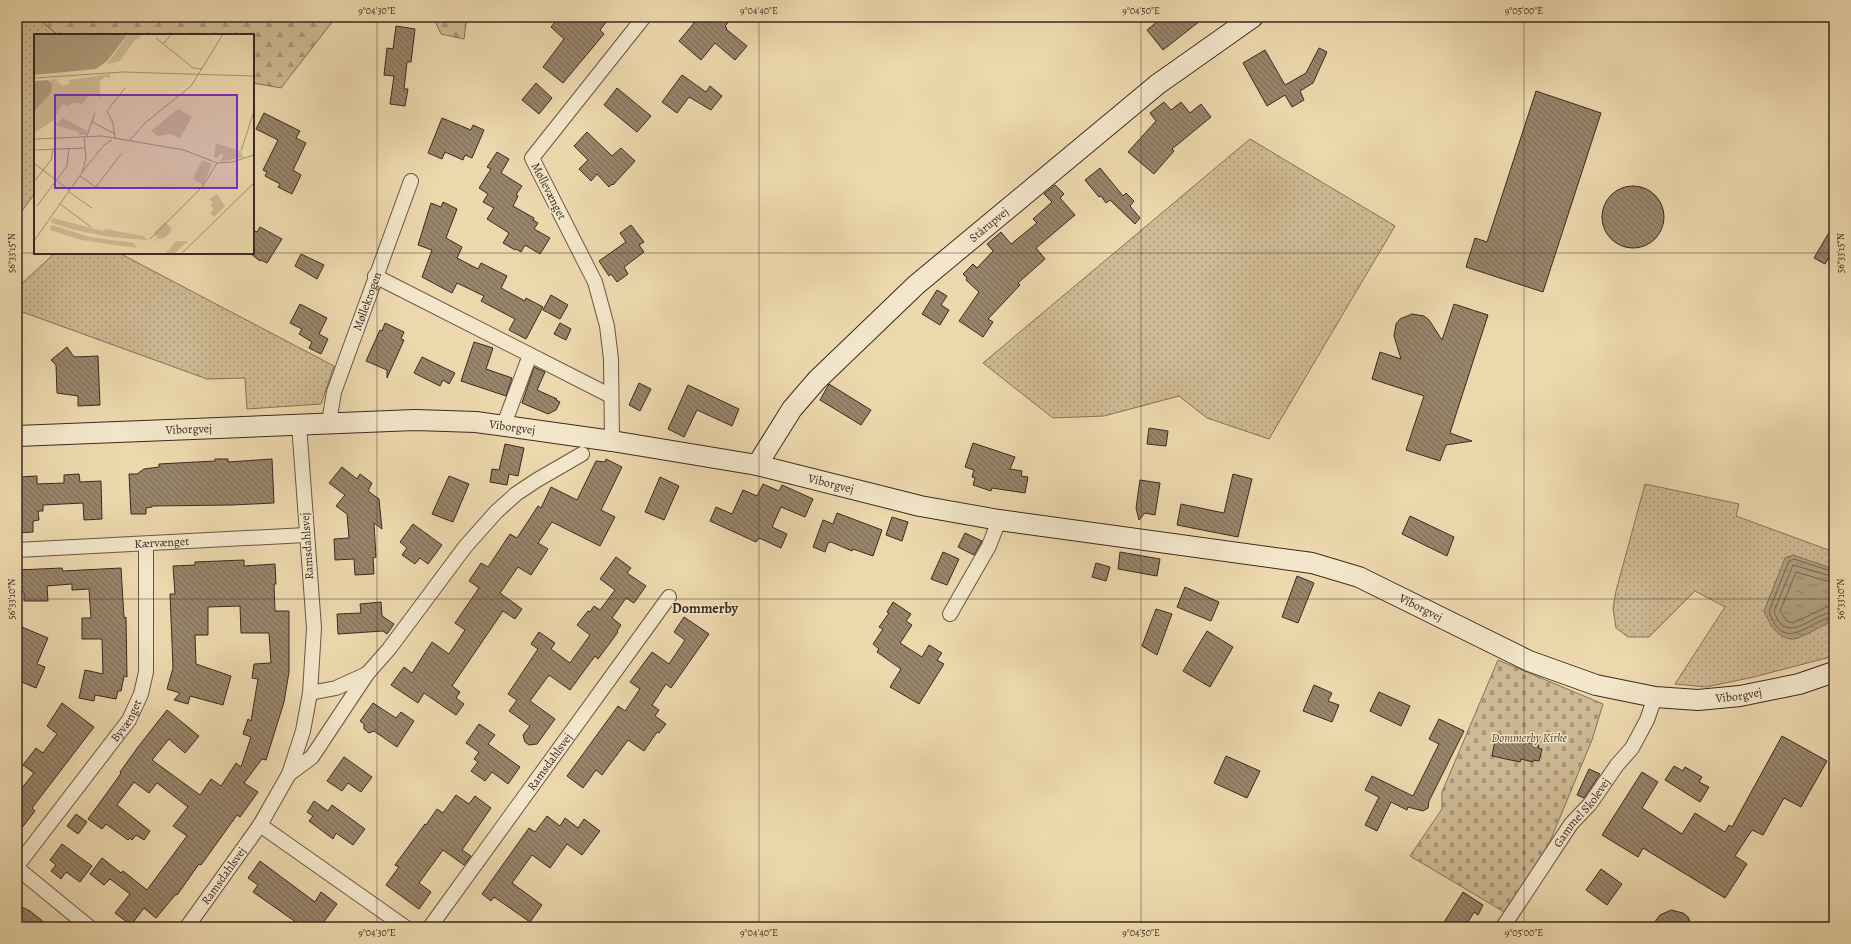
<svg xmlns="http://www.w3.org/2000/svg" width="1851" height="944" font-family="Alegreya,serif">
<style>
.grass{fill:url(#grass-dots);stroke:#85725a}
.forest{fill:url(#forest-firs);stroke:#85725a}
.cemetery{fill:url(#cemetery-stones);stroke:#85725a}
.water{fill:url(#water-ripples);stroke:#816f58}
.lines{fill:none;stroke-linecap:round;stroke-linejoin:round}
.shore{stroke:#76644e;stroke-width:1}
.building{fill:url(#building-back-hatch);stroke:#3b2a20}
.street-casing{stroke:#685643;stroke-width:16}
.secondary-casing{stroke:#3b2a20;stroke-width:22}
.street{stroke:#f3e6ca;stroke-width:14}
.secondary{stroke:#f3e6ca;stroke-width:20}
.ticks{fill:none;stroke:#3b2a20;stroke-width:1;stroke-opacity:0.45}
.labels{text-anchor:middle;stroke-width:3;stroke-linejoin:round;paint-order:stroke}
.street-label{font-size:12px;fill:#3b2a20;stroke:#f3e6ca}
.park-label{font-size:12px;font-style:italic;fill:#594737;stroke:#f3e6ca}
.quarter-label{font-size:14px;font-weight:bold;fill:#3b2a20;stroke:#f3e6ca}
.inset-road{fill:none;stroke:#a69275;stroke-width:1}
.view{fill:#7b2cbf;fill-opacity:0.15;stroke:#7b2cbf;stroke-width:2}
.inset-edge{fill:none;stroke:#3b2a20;stroke-width:2}
.neatline{fill:none;stroke:#3b2a20;stroke-width:1.5}
.ticks-label{font-size:10px;text-anchor:middle;fill:#3b2a20}
</style>
<defs>
<pattern id="grass-dots" width="8" height="8" patternUnits="userSpaceOnUse"><rect width="8" height="8" fill="#cfba95"/><path d="M2 2h.1M6 6h.1" fill="none" stroke="#a99779" stroke-width="1.8" stroke-linecap="round"/></pattern>
<pattern id="forest-firs" width="22" height="20" patternUnits="userSpaceOnUse"><rect width="22" height="20" fill="#cfba95"/><path d="M5 1l3.5 6h-7zM16 11l3.5 6h-7z" fill="#a99779"/></pattern>
<pattern id="cemetery-stones" width="16" height="16" patternUnits="userSpaceOnUse"><rect width="16" height="16" fill="#cfba95"/><path d="M2 7V4a2 2 0 0 1 4 0v3zM10 15v-3a2 2 0 0 1 4 0v3z" fill="#a99779"/></pattern>
<pattern id="water-ripples" width="26" height="14" patternUnits="userSpaceOnUse"><rect width="26" height="14" fill="#b09d7d"/><path d="M2 4q2-2 4 0t4 0M15 11q2-2 4 0t4 0" fill="none" stroke="#908066"/></pattern>
<pattern id="building-back-hatch" width="6" height="6" patternUnits="userSpaceOnUse"><rect width="6" height="6" fill="#988469"/><path d="M-1 5l2 2M0 0l6 6M5-1l2 2" fill="none" stroke="#7d6c56"/></pattern>
</defs>
<rect width="100%" height="100%" fill="#edd8ad"/>
<filter id="stains"><feTurbulence type="fractalNoise" baseFrequency=".005" numOctaves="4"/><feColorMatrix values="0 0 0 0 .2 0 0 0 0 .09 0 0 0 0 .02 0 0 0 .5 -.17"/></filter>
<radialGradient id="worn" r=".72"><stop offset=".6" stop-color="#630" stop-opacity="0"/><stop offset="1" stop-color="#630" stop-opacity=".3"/></radialGradient>
<path class="grass" d="M 17,17 L 36,17 L 58,35 L 35,35 L 35,193 L 17,218 Z
M 1250,139 L 1395,226 L 1269,439 L 1207,418 L 1179,396 L 1104,416 L 1053,418 L 983,363 Z
M 55,253 L 119,253 L 334,366 L 321,404 L 247,409 L 245,378 L 207,379 L 17,310 L 17,288 Z
M 1645,484 L 1739,504 L 1736,516 L 1834,552 L 1834,656 L 1754,677 L 1706,687 L 1675,684 L 1725,607 L 1695,591 L 1649,637 L 1628,637 L 1616,628 L 1613,608 L 1616,591 Z"/>
<path class="forest" d="M 36,17 L 336,17 L 281,88 L 253,83 L 253,35 L 58,35 Z
M 433,17 L 467,17 L 464,39 L 441,34 Z"/>
<path class="cemetery" d="M 1498,660 L 1603,704 L 1592,740 L 1546,851 L 1506,913 L 1410,856 L 1442,809 L 1442,792 Z"/>
<path class="water" d="M 1793,555 L 1834,569 L 1834,620 C 1825,624 1802,638 1794,639 C 1778,640 1769,623 1764,611 L 1785,558 Z"/>
<g class="lines">
<path class="shore" d="M 1834,572 L 1794,559 L 1789,561 L 1769,611 C 1784,656 1808,620 1834,617
M 1834,577 L 1793,565 L 1774,611 C 1786,648 1812,613 1834,612
M 1834,583 L 1796,572 L 1780,611 L 1787,621 L 1793,623 L 1827,607 L 1834,606"/>
</g>
<path class="building" d="M 559,17 L 610,17 L 600,30 L 604,34 L 563,83 L 543,67 L 564,39 L 551,27 Z
M 699,17 L 733,17 L 725,26 L 727,28 L 726,29 L 747,46 L 735,60 L 715,43 L 701,60 L 679,41 Z
M 1163,17 L 1205,17 L 1163,50 L 1147,30 Z
M 396,26 L 415,29 L 411,62 L 407,62 L 404,89 L 408,89 L 405,106 L 390,104 L 394,76 L 384,75 L 387,48 L 393,49 Z
M 1319,48 L 1327,52 L 1313,83 L 1300,91 L 1304,100 L 1292,107 L 1285,95 L 1267,106 L 1243,63 L 1265,50 L 1285,85 L 1306,73 Z
M 682,75 L 706,92 L 710,86 L 722,96 L 711,110 L 689,97 L 677,113 L 662,102 Z
M 536,83 L 552,98 L 539,114 L 522,100 Z
M 617,88 L 651,116 L 637,132 L 604,105 Z
M 1536,91 L 1601,113 L 1543,292 L 1466,267 L 1475,238 L 1487,242 Z
M 1164,102 L 1171,110 L 1181,102 L 1190,113 L 1201,104 L 1211,117 L 1172,149 L 1174,151 L 1154,174 L 1128,152 L 1156,121 L 1150,113 Z
M 264,113 L 300,131 L 296,138 L 306,143 L 293,170 L 301,175 L 292,194 L 278,187 L 280,184 L 265,176 L 267,172 L 263,170 L 278,140 L 256,129 Z
M 442,118 L 471,130 L 473,125 L 484,130 L 472,158 L 465,155 L 463,160 L 445,152 L 442,159 L 428,153 Z
M 587,132 L 612,156 L 621,148 L 635,161 L 613,185 L 612,184 L 609,187 L 597,174 L 591,181 L 579,169 L 588,160 L 574,146 Z
M 497,152 L 509,159 L 501,173 L 522,186 L 516,195 L 518,196 L 513,206 L 534,218 L 533,220 L 538,223 L 534,229 L 550,238 L 540,254 L 525,245 L 521,252 L 516,249 L 515,250 L 503,243 L 509,233 L 487,219 L 494,208 L 483,202 L 488,194 L 479,188 L 491,169 L 487,167 Z
M 1100,168 L 1123,196 L 1126,193 L 1134,201 L 1130,206 L 1140,218 L 1135,224 L 1110,200 L 1106,203 L 1101,196 L 1099,197 L 1085,180 Z
M 1055,185 L 1064,194 L 1060,198 L 1075,215 L 1036,248 L 1045,259 L 1018,283 L 1020,285 L 988,319 L 993,322 L 983,337 L 959,321 L 979,292 L 966,280 L 967,278 L 963,274 L 973,264 L 977,268 L 993,251 L 987,244 L 1001,232 L 1011,244 L 1037,223 L 1033,219 L 1052,202 L 1044,194 Z
M1602 217a31 31 0 1 1 62 0a31 31 0 1 1-62 0Z
M 443,202 L 457,209 L 446,238 L 462,247 L 457,258 L 478,269 L 481,263 L 507,276 L 501,288 L 525,301 L 526,298 L 543,307 L 526,339 L 509,330 L 515,319 L 481,301 L 484,296 L 457,283 L 452,293 L 422,277 L 432,250 L 418,245 L 431,203 L 441,207 Z
M 1834,224 L 1834,248 L 1825,264 L 1814,258 Z
M 631,225 L 644,242 L 639,245 L 644,252 L 624,267 L 628,274 L 617,282 L 611,274 L 609,276 L 599,261 L 626,242 L 620,233 Z
M 260,227 L 282,239 L 267,263 L 261,260 L 260,261 L 251,254 L 253,253 L 253,230 L 257,232 Z
M 301,254 L 324,265 L 317,279 L 295,266 Z
M 937,290 L 947,296 L 941,305 L 949,310 L 940,325 L 922,314 Z
M 551,295 L 568,305 L 560,319 L 543,310 Z
M 300,304 L 327,318 L 319,334 L 328,339 L 321,354 L 309,348 L 312,342 L 299,334 L 302,329 L 290,323 Z
M 1454,304 L 1488,315 L 1450,433 L 1472,441 L 1446,445 L 1440,461 L 1406,450 L 1424,396 L 1372,379 L 1380,352 L 1401,359 L 1394,336 L 1396,324 L 1400,319 L 1412,314 L 1424,316 L 1429,320 L 1442,340 Z
M 385,323 L 404,332 L 401,339 L 404,340 L 387,378 L 387,370 L 366,361 L 380,330 L 382,331 Z
M 560,323 L 571,329 L 566,340 L 554,334 Z
M 474,342 L 493,348 L 486,369 L 512,378 L 506,396 L 461,381 Z
M 67,347 L 74,357 L 98,356 L 100,405 L 78,406 L 78,396 L 57,393 L 56,365 L 51,360 Z
M 422,357 L 455,373 L 449,384 L 443,380 L 440,386 L 414,373 Z
M 534,367 L 545,372 L 537,390 L 557,399 L 556,400 L 560,402 L 556,410 L 548,414 L 522,403 Z
M 639,383 L 651,389 L 640,411 L 629,405 Z
M 829,384 L 871,410 L 861,425 L 820,400 Z
M 688,385 L 739,409 L 732,426 L 697,410 L 684,437 L 668,429 Z
M 1149,428 L 1168,431 L 1166,446 L 1147,444 Z
M 973,443 L 1015,457 L 1010,469 L 1022,471 L 1021,476 L 1028,477 L 1025,493 L 992,488 L 991,491 L 973,485 L 975,478 L 972,477 L 974,470 L 965,467 Z
M 505,444 L 524,448 L 518,476 L 509,474 L 507,485 L 490,482 L 492,469 L 499,470 Z
M 215,459 L 228,459 L 228,462 L 272,459 L 274,503 L 232,505 L 152,506 L 152,507 L 146,508 L 146,514 L 131,514 L 129,474 L 137,474 L 144,469 L 159,467 L 159,464 L 215,461 Z
M 606,459 L 622,467 L 601,510 L 615,517 L 600,546 L 552,522 L 538,543 L 548,549 L 531,575 L 518,567 L 500,593 L 522,609 L 515,619 L 503,611 L 452,686 L 460,692 L 456,698 L 464,704 L 456,715 L 424,693 L 418,703 L 391,685 L 404,667 L 412,673 L 432,642 L 449,654 L 465,630 L 455,623 L 479,588 L 469,581 L 481,563 L 488,567 L 510,534 L 517,538 L 538,506 L 541,508 L 551,487 L 577,500 L 596,461 L 605,462 Z
M 342,467 L 357,479 L 360,474 L 372,483 L 368,491 L 379,499 L 382,529 L 374,523 L 376,557 L 373,558 L 374,574 L 355,575 L 354,559 L 335,560 L 334,539 L 349,538 L 347,514 L 336,506 L 345,495 L 329,483 Z
M 79,474 L 80,482 L 101,481 L 102,519 L 84,520 L 83,503 L 43,505 L 43,511 L 38,511 L 39,520 L 33,521 L 33,532 L 17,533 L 17,478 L 19,477 L 37,476 L 37,484 L 64,483 L 64,475 Z
M 1233,474 L 1252,479 L 1238,537 L 1177,525 L 1181,504 L 1224,513 Z
M 449,476 L 469,484 L 453,522 L 432,514 Z
M 660,477 L 679,486 L 664,520 L 645,512 Z
M 1140,480 L 1160,483 L 1155,515 L 1145,513 L 1139,520 L 1136,508 Z
M 763,484 L 779,491 L 782,485 L 813,499 L 805,517 L 781,507 L 772,527 L 787,534 L 781,548 L 759,538 L 756,542 L 710,521 L 716,507 L 732,514 L 743,490 L 757,496 Z
M 837,513 L 882,530 L 873,556 L 853,549 L 852,551 L 831,542 L 828,543 L 825,552 L 813,547 L 823,520 L 833,524 Z
M 1410,516 L 1454,537 L 1447,556 L 1402,534 Z
M 892,517 L 908,522 L 902,541 L 886,535 Z
M 413,524 L 442,545 L 428,564 L 420,558 L 415,564 L 402,555 L 407,548 L 400,542 Z
M 965,533 L 982,541 L 974,555 L 958,547 Z
M 943,552 L 959,559 L 947,585 L 931,579 Z
M 1120,552 L 1160,559 L 1157,576 L 1118,569 Z
M 616,557 L 631,568 L 627,573 L 646,586 L 634,603 L 626,598 L 612,618 L 621,625 L 617,631 L 618,632 L 598,659 L 595,656 L 570,690 L 549,675 L 530,701 L 555,719 L 537,744 L 529,745 L 525,742 L 523,735 L 530,726 L 509,711 L 517,700 L 508,694 L 538,649 L 531,644 L 539,632 L 555,643 L 551,649 L 570,663 L 590,635 L 577,625 L 588,611 L 590,612 L 594,606 L 600,610 L 615,590 L 600,579 Z
M 244,560 L 244,566 L 275,564 L 276,584 L 274,584 L 275,611 L 289,611 L 289,672 L 284,702 L 266,760 L 262,759 L 244,783 L 258,792 L 240,817 L 237,815 L 201,865 L 199,864 L 177,895 L 176,894 L 156,918 L 144,908 L 131,925 L 115,913 L 130,894 L 110,879 L 104,885 L 90,874 L 102,858 L 121,873 L 123,871 L 147,890 L 187,836 L 173,826 L 188,807 L 157,783 L 149,793 L 134,782 L 117,805 L 150,831 L 144,840 L 136,835 L 132,840 L 130,838 L 128,840 L 106,824 L 102,829 L 88,819 L 117,779 L 121,773 L 120,772 L 138,747 L 167,710 L 199,736 L 185,753 L 169,739 L 152,760 L 200,795 L 211,779 L 221,786 L 236,763 L 241,767 L 251,737 L 243,734 L 248,719 L 251,721 L 258,679 L 252,678 L 254,664 L 271,663 L 269,633 L 241,633 L 240,606 L 208,607 L 208,635 L 195,635 L 196,664 L 231,676 L 223,705 L 190,696 L 188,704 L 174,700 L 180,693 L 167,689 L 173,668 L 170,594 L 175,594 L 173,566 L 195,565 L 195,562 Z
M 1096,563 L 1110,567 L 1106,581 L 1092,577 Z
M 62,568 L 63,571 L 121,568 L 124,618 L 126,617 L 127,677 L 124,676 L 121,691 L 118,691 L 116,699 L 95,695 L 94,701 L 79,698 L 85,670 L 103,674 L 102,639 L 82,639 L 82,618 L 91,618 L 89,589 L 72,590 L 72,584 L 47,586 L 48,601 L 24,601 L 24,592 L 17,592 L 17,570 Z
M 1297,576 L 1314,583 L 1298,623 L 1282,617 Z
M 1185,587 L 1219,602 L 1211,621 L 1177,607 Z
M 381,602 L 382,616 L 394,624 L 387,634 L 383,631 L 338,634 L 337,614 L 361,613 L 360,604 Z
M 893,602 L 911,614 L 906,621 L 912,625 L 900,643 L 922,657 L 929,645 L 942,653 L 937,660 L 944,664 L 919,704 L 890,687 L 901,669 L 877,652 L 879,649 L 873,644 L 883,629 L 879,627 L 889,613 L 887,612 Z
M 1156,609 L 1172,614 L 1157,655 L 1142,646 Z
M 684,617 L 709,634 L 671,688 L 666,684 L 652,705 L 659,710 L 655,716 L 666,724 L 659,733 L 657,732 L 644,751 L 628,740 L 602,775 L 596,770 L 583,788 L 567,776 L 618,706 L 625,711 L 640,689 L 630,682 L 652,652 L 669,664 L 685,640 L 674,632 Z
M 17,625 L 48,638 L 37,664 L 45,667 L 36,688 L 17,680 L 17,667 L 22,656 L 17,654 Z
M 1207,631 L 1233,647 L 1210,687 L 1183,671 Z
M 1314,685 L 1332,693 L 1328,701 L 1339,705 L 1332,722 L 1303,711 Z
M 1379,692 L 1410,706 L 1401,726 L 1370,711 Z
M 62,703 L 94,727 L 32,808 L 35,811 L 17,834 L 17,794 L 34,773 L 23,765 L 36,748 L 43,753 L 57,734 L 47,726 Z
M 373,703 L 396,718 L 401,712 L 414,721 L 397,747 L 374,731 L 369,733 L 364,729 L 364,724 L 360,721 Z
M 1439,719 L 1464,731 L 1429,801 L 1428,808 L 1423,811 L 1408,807 L 1407,810 L 1391,802 L 1377,831 L 1365,825 L 1379,797 L 1365,790 L 1372,776 L 1413,796 L 1439,744 L 1429,739 Z
M 479,724 L 495,735 L 488,744 L 520,767 L 508,784 L 492,772 L 485,781 L 471,771 L 478,762 L 474,759 L 479,752 L 466,743 Z
M 1496,735 L 1539,745 L 1538,748 L 1542,749 L 1539,761 L 1533,760 L 1533,762 L 1521,759 L 1520,762 L 1492,756 Z
M 1782,736 L 1827,761 L 1801,807 L 1784,798 L 1763,835 L 1752,830 L 1735,856 L 1747,864 L 1725,898 L 1643,848 L 1638,857 L 1602,835 L 1642,772 L 1658,782 L 1642,808 L 1682,834 L 1695,813 L 1725,832 L 1729,825 L 1732,827 Z
M 1226,756 L 1260,771 L 1247,798 L 1214,783 Z
M 344,757 L 372,777 L 361,792 L 348,783 L 342,791 L 327,781 Z
M 1674,766 L 1683,771 L 1685,767 L 1702,777 L 1699,782 L 1709,787 L 1700,802 L 1665,780 Z
M 1589,769 L 1600,774 L 1584,798 L 1577,795 Z
M 456,795 L 469,804 L 475,796 L 491,808 L 462,850 L 471,856 L 464,865 L 443,850 L 419,883 L 431,892 L 419,909 L 386,885 L 399,867 L 395,865 L 425,824 L 426,825 L 437,809 L 443,813 Z
M 314,801 L 328,811 L 332,805 L 365,829 L 353,845 L 336,833 L 333,839 L 309,821 L 313,816 L 307,812 Z
M 76,814 L 87,822 L 78,834 L 67,826 Z
M 547,816 L 560,826 L 565,818 L 578,828 L 584,819 L 600,831 L 582,855 L 567,844 L 550,868 L 532,855 L 512,883 L 542,905 L 530,922 L 494,897 L 491,901 L 482,894 L 529,828 L 535,832 Z
M 62,844 L 92,866 L 80,882 L 66,872 L 61,879 L 51,871 L 56,865 L 50,860 Z
M 260,861 L 315,902 L 321,892 L 337,904 L 320,927 L 303,927 L 253,892 L 258,885 L 248,878 Z
M 1601,869 L 1622,884 L 1607,905 L 1586,890 Z
M 1463,892 L 1483,905 L 1478,915 L 1474,912 L 1465,927 L 1441,927 Z
M 22,907 L 30,911 L 50,927 L 17,927 L 17,913 Z
M 1671,910 L 1683,913 L 1688,917 L 1692,927 L 1651,927 L 1660,915 Z"/>
<g class="lines">
<defs>
<g id="street">
<path d="M 375,276 L 611,396"/>
<path id="s1" d="M 329,422 L 334,392 L 411,181"/>
<path d="M 503,427 L 530,355"/>
<path d="M 612,441 L 611,359 L 607,326 L 595,282 L 532,158 L 644,17"/>
<path id="s2" d="M 17,550 L 306,535"/>
<path d="M 950,614 L 989,546 L 999,520"/>
<path d="M 310,693 L 336,688 L 367,674"/>
<path d="M 289,774 L 312,757 L 367,674 L 389,649 L 465,547 L 496,512 L 516,494 L 537,480 L 582,454"/>
<path d="M 260,825 L 405,927"/>
<path id="s3" d="M 17,866 L 129,720 L 141,694 L 146,672 L 146,544"/>
<path d="M 17,868 L 89,927"/>
<path id="s4" d="M 187,927 L 260,825 L 289,774 L 303,731 L 310,693 L 314,628 L 299,424"/>
<path id="s5" d="M 430,927 L 669,597"/>
<path id="s6" d="M 1503,927 L 1571,824 L 1590,804 L 1617,765 L 1632,748 L 1647,720 L 1655,697"/>
</g>
<g id="secondary">
<path id="s7" d="M 17,436 L 415,420 L 476,422 L 612,441 L 757,465 L 920,506 L 999,520 L 1312,563 L 1359,577 L 1529,661 L 1596,685 L 1655,697 L 1698,700 L 1740,696 L 1799,684 L 1834,672"/>
<path id="s8" d="M 757,465 L 792,409 L 817,380 L 916,285 L 1158,84 L 1253,17"/>
</g>
</defs>
<use href="#street" class="street-casing"/>
<use href="#secondary" class="secondary-casing"/>
<use href="#street" class="street"/>
<use href="#secondary" class="secondary"/>
</g>
<path class="ticks" d="M 377,17 L 377,927M 759,17 L 759,927M 1141,17 L 1141,927M 1524,17 L 1524,927M 17,253 L 35,253M 253,253 L 1834,253M 17,599 L 1834,599"/>
<g class="labels">
<g class="street-label">
<text transform="translate(549 191) rotate(63)" y="4">Møllevænget</text>
<text dy="4" stroke="none"><textPath href="#s8" startOffset="336">Stårupvej</textPath></text>
<text dy="4" stroke="none"><textPath href="#s1" startOffset="127">Møllekrogen</textPath></text>
<text dy="4" stroke="none"><textPath href="#s7" startOffset="172">Viborgvej</textPath></text>
<text dy="4" stroke="none"><textPath href="#s7" startOffset="496">Viborgvej</textPath></text>
<text dy="4" stroke="none"><textPath href="#s7" startOffset="820">Viborgvej</textPath></text>
<text dy="4" stroke="none"><textPath href="#s2" startOffset="145">Kærvænget</textPath></text>
<text transform="translate(307 546) rotate(-94)" y="4">Ramsdahlsvej</text>
<text dy="4" stroke="none"><textPath href="#s7" startOffset="1426">Viborgvej</textPath></text>
<text dy="4" stroke="none"><textPath href="#s7" startOffset="1762">Viborgvej</textPath></text>
<text dy="4" stroke="none"><textPath href="#s3" startOffset="182">Byvænget</textPath></text>
<text dy="4" stroke="none"><textPath href="#s5" startOffset="204">Ramsdahlsvej</textPath></text>
<text dy="4" stroke="none"><textPath href="#s6" startOffset="139">Gammel Skolevej</textPath></text>
<text dy="4" stroke="none"><textPath href="#s4" startOffset="63">Ramsdahlsvej</textPath></text>
</g>
<g class="park-label">
<text x="1529" y="742">Dommerby Kirke</text>
</g>
<g class="quarter-label">
<text x="705" y="613">Dommerby</text>
</g>
</g>
<g transform="translate(34 34)">
<rect width="220" height="220" fill="#edd8ad"/>
<path d="M 95,0 L 108,2 L 100,7 L 86,27 L 73,30 ZM 23,45 L 21,48 L 29,66 L 40,68 L 34,72 L 28,70 L 20,86 L 0,99 L 0,77 L 17,58 L 17,47 L 14,46 ZM 144,75 L 158,83 L 146,104 L 137,100 L 124,102 L 117,97 ZM 29,84 L 54,97 L 52,101 L 45,101 L 45,98 L 21,91 ZM 182,109 L 206,117 L 210,123 L 185,128 L 190,121 L 187,119 L 183,124 L 180,123 ZM 19,184 L 69,197 L 71,195 L 109,202 L 114,206 L 75,203 L 41,196 L 18,189 L 17,186 Z" fill="#cfba95"/>
<path d="M 76,40 L 76,44 L 71,43 L 66,47 L 66,65 L 62,60 L 56,60 L 48,70 L 29,66 L 24,63 L 22,46 L 28,52 L 36,50 L 35,46 ZM 183,160 L 191,172 L 180,183 L 176,179 L 180,175 L 176,171 L 179,168 L 175,165 ZM 131,188 L 137,194 L 137,198 L 130,204 L 124,205 L 120,199 ZM 18,191 L 56,203 L 100,209 L 103,214 L 47,206 L 16,196 ZM 142,207 L 154,207 L 140,220 L 131,220 Z" fill="#cfba95"/>
<path d="M 168,126 L 178,130 L 169,151 L 159,145 Z" fill="#cfba95"/>
<path d="M 0,0 L 94,0 L 73,27 L 62,35 L 0,41 ZM 14,46 L 18,50 L 17,59 L 0,77 L 0,47 Z" fill="#b09d7d"/>
<path class="inset-road" d="M 122,4 L 159,34 L 168,35M 129,10 L 138,0M 0,44 L 89,38 L 220,42M 58,88 L 81,100M 53,102 L 61,79M 81,104 L 79,89 L 73,77 L 91,54M 0,105 L 68,102 L 150,116 L 183,129 L 198,128 L 220,121M 95,107 L 111,89 L 157,52 L 189,0M 0,116 L 51,114M 207,117 L 220,77M 0,129 L 36,157M 49,137 L 70,111 L 78,106M 46,142 L 62,153 L 87,120M 0,148 L 17,126 L 19,115M 35,158 L 58,174M 26,170 L 57,193M 3,172 L 33,132 L 35,114M 116,205 L 169,152 L 183,129M 0,207 L 49,137 L 52,123 L 50,103M 147,220 L 220,149"/>
<path class="view" d="M 21,61 L 203,61 L 203,154 L 21,154 Z"/>
<rect width="220" height="220" class="inset-edge"/>
</g>
<rect width="1851" height="944" fill="none" stroke="#edd8ad" stroke-width="44"/>
<rect x="22" y="22" width="1807" height="900" class="neatline"/>
<g class="ticks-label">
<text x="377" y="14">9°04'30"E</text>
<text x="759" y="14">9°04'40"E</text>
<text x="1141" y="14">9°04'50"E</text>
<text x="1524" y="14">9°05'00"E</text>
<text transform="translate(11 253) rotate(-90)" y="4">56°33'15"N</text>
<text transform="translate(1840 253) rotate(-90)" y="4">56°33'15"N</text>
<text transform="translate(11 599) rotate(-90)" y="4">56°33'10"N</text>
<text transform="translate(1840 599) rotate(-90)" y="4">56°33'10"N</text>
<text x="377" y="936">9°04'30"E</text>
<text x="759" y="936">9°04'40"E</text>
<text x="1141" y="936">9°04'50"E</text>
<text x="1524" y="936">9°05'00"E</text>
</g>
<rect width="100%" height="100%" filter="url(#stains)"/>
<rect width="100%" height="100%" fill="url(#worn)"/>
</svg>
